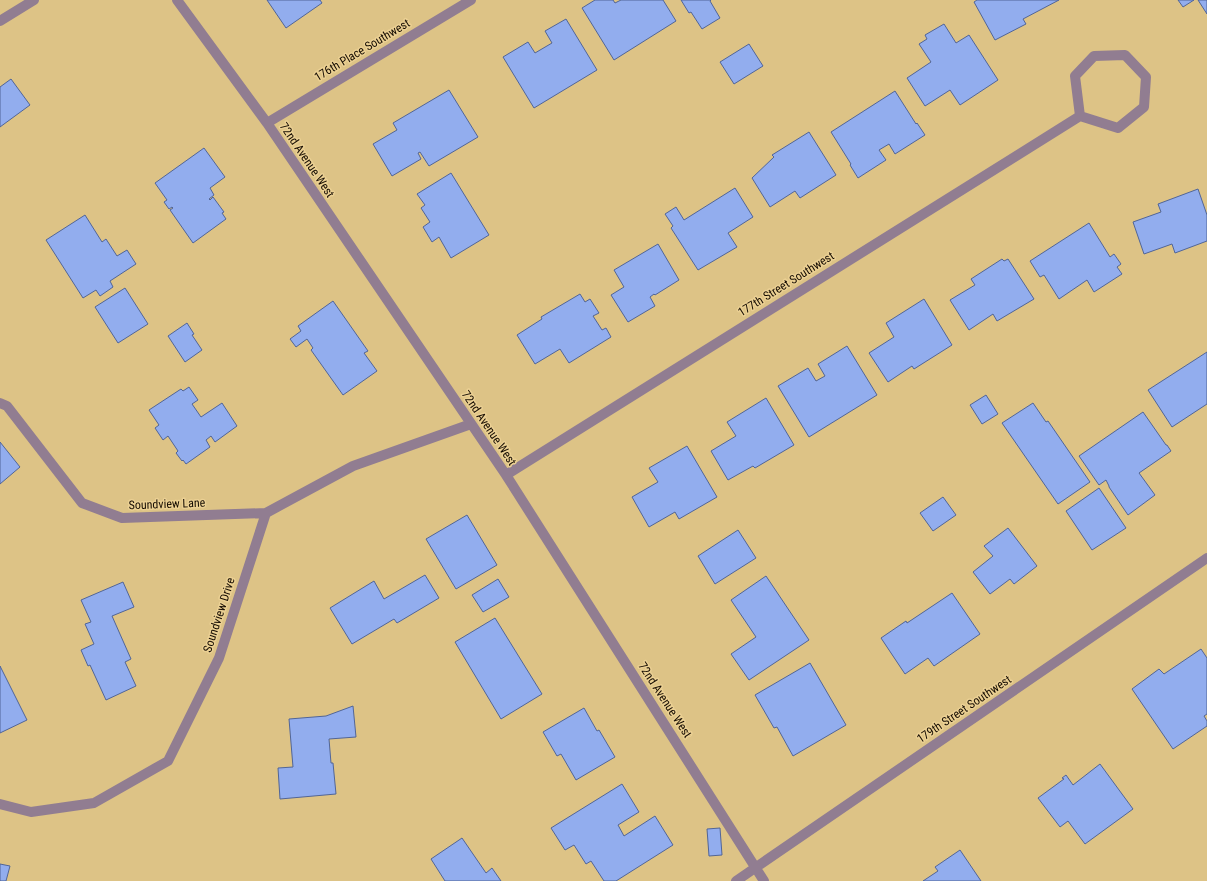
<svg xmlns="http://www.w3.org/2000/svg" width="1207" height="881" font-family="'Roboto Condensed',sans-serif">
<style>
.building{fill:#92adee;stroke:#516597}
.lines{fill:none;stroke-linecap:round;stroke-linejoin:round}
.street{stroke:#917d91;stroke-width:10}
.labels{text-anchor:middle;stroke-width:3;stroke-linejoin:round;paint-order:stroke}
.street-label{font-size:12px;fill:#140b00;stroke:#ebd093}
</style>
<rect width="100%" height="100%" fill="#ddc386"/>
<path class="building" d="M 267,0 L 320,0 L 322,3 L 286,28 Z
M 595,0 L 613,0 L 615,3 L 621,0 L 663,0 L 676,21 L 614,60 L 582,8 Z
M 681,0 L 711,0 L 710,1 L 720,18 L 702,29 L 691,12 L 689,13 Z
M 977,0 L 1059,0 L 1023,19 L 1026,24 L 995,40 L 974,2 Z
M 1178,0 L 1194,0 L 1183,7 Z
M 1198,0 L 1207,0 L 1207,14 Z
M 566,19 L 597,70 L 534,108 L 503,57 L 528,42 L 535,53 L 552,43 L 545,31 Z
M 944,24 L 956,43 L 969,35 L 998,80 L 960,105 L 950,90 L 925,106 L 907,78 L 931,62 L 919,44 L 927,39 L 925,35 Z
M 749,44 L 763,66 L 734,84 L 720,62 Z
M 11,79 L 30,105 L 0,127 L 0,87 Z
M 449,90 L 478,137 L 429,166 L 420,152 L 418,153 L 421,159 L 392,176 L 373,144 L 397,130 L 393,123 Z
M 895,91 L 916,124 L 917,123 L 925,135 L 895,154 L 889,144 L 879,150 L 886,160 L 858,178 L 850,165 L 851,164 L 831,132 Z
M 809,132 L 836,175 L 800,198 L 795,191 L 770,207 L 752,178 L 774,157 L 772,155 Z
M 204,148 L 225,177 L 210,188 L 214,195 L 209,199 L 210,200 L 213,197 L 224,212 L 222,213 L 226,219 L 193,243 L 170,210 L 173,208 L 172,207 L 169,209 L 164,202 L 167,200 L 155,183 Z
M 451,173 L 489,235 L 451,258 L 439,237 L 432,242 L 423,227 L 430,222 L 421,208 L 425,205 L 417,194 Z
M 735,188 L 753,217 L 728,233 L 737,247 L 698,270 L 671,228 L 673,226 L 665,214 L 676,207 L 684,220 Z
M 1198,189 L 1207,215 L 1207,241 L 1175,253 L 1172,244 L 1144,254 L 1133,222 L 1161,212 L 1158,204 Z
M 85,215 L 102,242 L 106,239 L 117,256 L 127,250 L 136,264 L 110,281 L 113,287 L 100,296 L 96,290 L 83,298 L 46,240 Z
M 1089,223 L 1110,257 L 1114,254 L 1121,264 L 1117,267 L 1122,274 L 1094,292 L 1087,280 L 1059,299 L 1044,275 L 1040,277 L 1030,261 Z
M 658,244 L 679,280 L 655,295 L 654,294 L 650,297 L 655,306 L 628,322 L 611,295 L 624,287 L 614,270 Z
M 1002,259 L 1004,261 L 1008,259 L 1034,299 L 997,321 L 993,314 L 969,330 L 950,300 L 975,285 L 971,279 Z
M 125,288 L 148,324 L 118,343 L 95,307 Z
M 580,294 L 585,302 L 590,299 L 599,313 L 593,316 L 602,330 L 606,328 L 611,337 L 569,363 L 560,349 L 535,364 L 517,335 L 542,319 L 541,317 Z
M 924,299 L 952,345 L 914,369 L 912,366 L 888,382 L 869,353 L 894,337 L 886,323 Z
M 333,301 L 368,351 L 364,353 L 377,371 L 343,395 L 311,350 L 313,348 L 307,339 L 296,347 L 290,339 L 301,331 L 298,326 Z
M 187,323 L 194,334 L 192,335 L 202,350 L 185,362 L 168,336 Z
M 847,346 L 877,395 L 809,437 L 778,386 L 808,368 L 816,381 L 825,376 L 818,364 Z
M 1207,352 L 1207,404 L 1172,427 L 1148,390 Z
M 189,387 L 198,400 L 192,404 L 201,417 L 222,403 L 237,426 L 215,442 L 211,436 L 206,440 L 210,447 L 186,464 L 183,460 L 182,461 L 176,453 L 178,451 L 168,436 L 163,440 L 155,428 L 159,425 L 149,410 L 181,389 L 183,391 Z
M 986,395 L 998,414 L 982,424 L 970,405 Z
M 766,398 L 794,445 L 755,468 L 753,466 L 728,480 L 711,451 L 736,436 L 727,422 Z
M 1033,403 L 1046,422 L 1048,421 L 1090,482 L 1058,504 L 1002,423 Z
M 1143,412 L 1166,445 L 1167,445 L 1171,451 L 1139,473 L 1155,495 L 1128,515 L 1109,487 L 1109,486 L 1106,480 L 1099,485 L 1079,456 Z
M 0,442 L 20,467 L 0,484 Z
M 687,446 L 717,497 L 679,519 L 675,512 L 649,527 L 632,497 L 658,482 L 649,468 Z
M 1099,488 L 1126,528 L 1092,550 L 1066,511 Z
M 943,497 L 956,515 L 933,531 L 920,513 Z
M 467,515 L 497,565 L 456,589 L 426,539 Z
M 1008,528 L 1037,566 L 1014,584 L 1010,579 L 990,594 L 973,572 L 993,556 L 984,546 Z
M 738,530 L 756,558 L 715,584 L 698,556 Z
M 425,575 L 439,598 L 397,623 L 394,619 L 352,644 L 330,608 L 374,581 L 384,599 Z
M 766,576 L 809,640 L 749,680 L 731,654 L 756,637 L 731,600 Z
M 498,579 L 509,597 L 483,612 L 472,595 Z
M 123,582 L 134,607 L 112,616 L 131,659 L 125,662 L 136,686 L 106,700 L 90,665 L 88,666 L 81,650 L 94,644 L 85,624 L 91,622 L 81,600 Z
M 952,593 L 980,634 L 934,666 L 928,658 L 905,674 L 881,638 L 906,621 L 907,623 Z
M 495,618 L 542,694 L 501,719 L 455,642 Z
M 1201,649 L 1207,658 L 1207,714 L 1204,716 L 1207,721 L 1207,726 L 1173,749 L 1132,689 L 1159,669 L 1164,674 Z
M 810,663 L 846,725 L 793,756 L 777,727 L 774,728 L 755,695 Z
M 0,666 L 27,720 L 0,733 Z
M 353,706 L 356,737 L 329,739 L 331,763 L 333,763 L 336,794 L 280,799 L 278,768 L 293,767 L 289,719 L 326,716 Z
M 584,708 L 597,731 L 599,730 L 615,757 L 576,780 L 561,754 L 557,756 L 543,732 Z
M 1100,764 L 1133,809 L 1085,844 L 1068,821 L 1060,827 L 1038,798 L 1064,779 L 1062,778 L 1066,775 L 1073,785 Z
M 622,784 L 639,812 L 618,825 L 624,836 L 655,816 L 673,845 L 616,881 L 604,881 L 591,861 L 586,864 L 574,845 L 565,850 L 551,828 Z
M 720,828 L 722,855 L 709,856 L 707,829 Z
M 462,838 L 486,873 L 492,868 L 501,881 L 445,881 L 431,859 Z
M 960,850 L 981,881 L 923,881 L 938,871 L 935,867 Z
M 0,864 L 10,866 L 6,881 L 0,881 Z"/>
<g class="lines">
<path class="street" d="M 177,0 L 267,123 L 506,475 L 764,881
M 0,21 L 34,0
M 267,123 L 471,0
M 0,403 L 7,406 L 82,503 L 122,518 L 266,513
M 506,475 L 1080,116 L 1118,128 L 1144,107 L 1146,77 L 1125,55 L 1094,56 L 1075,76 L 1080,116
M 0,804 L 31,812 L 94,803 L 168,761 L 219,658 L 266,513 L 353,466 L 471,424
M 736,881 L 1207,558"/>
</g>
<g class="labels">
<g class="street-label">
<text transform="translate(362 50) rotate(-31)" y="4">176th Place Southwest</text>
<text transform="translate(307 160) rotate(56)" y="4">72nd Avenue West</text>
<text transform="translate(786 284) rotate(-32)" y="4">177th Street Southwest</text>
<text transform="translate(489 428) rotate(56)" y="4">72nd Avenue West</text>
<text transform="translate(167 504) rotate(-2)" y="4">Soundview Lane</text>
<text transform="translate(219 615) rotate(-72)" y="4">Soundview Drive</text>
<text transform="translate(665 700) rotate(57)" y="4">72nd Avenue West</text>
<text transform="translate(964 709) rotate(-34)" y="4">179th Street Southwest</text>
</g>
</g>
</svg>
